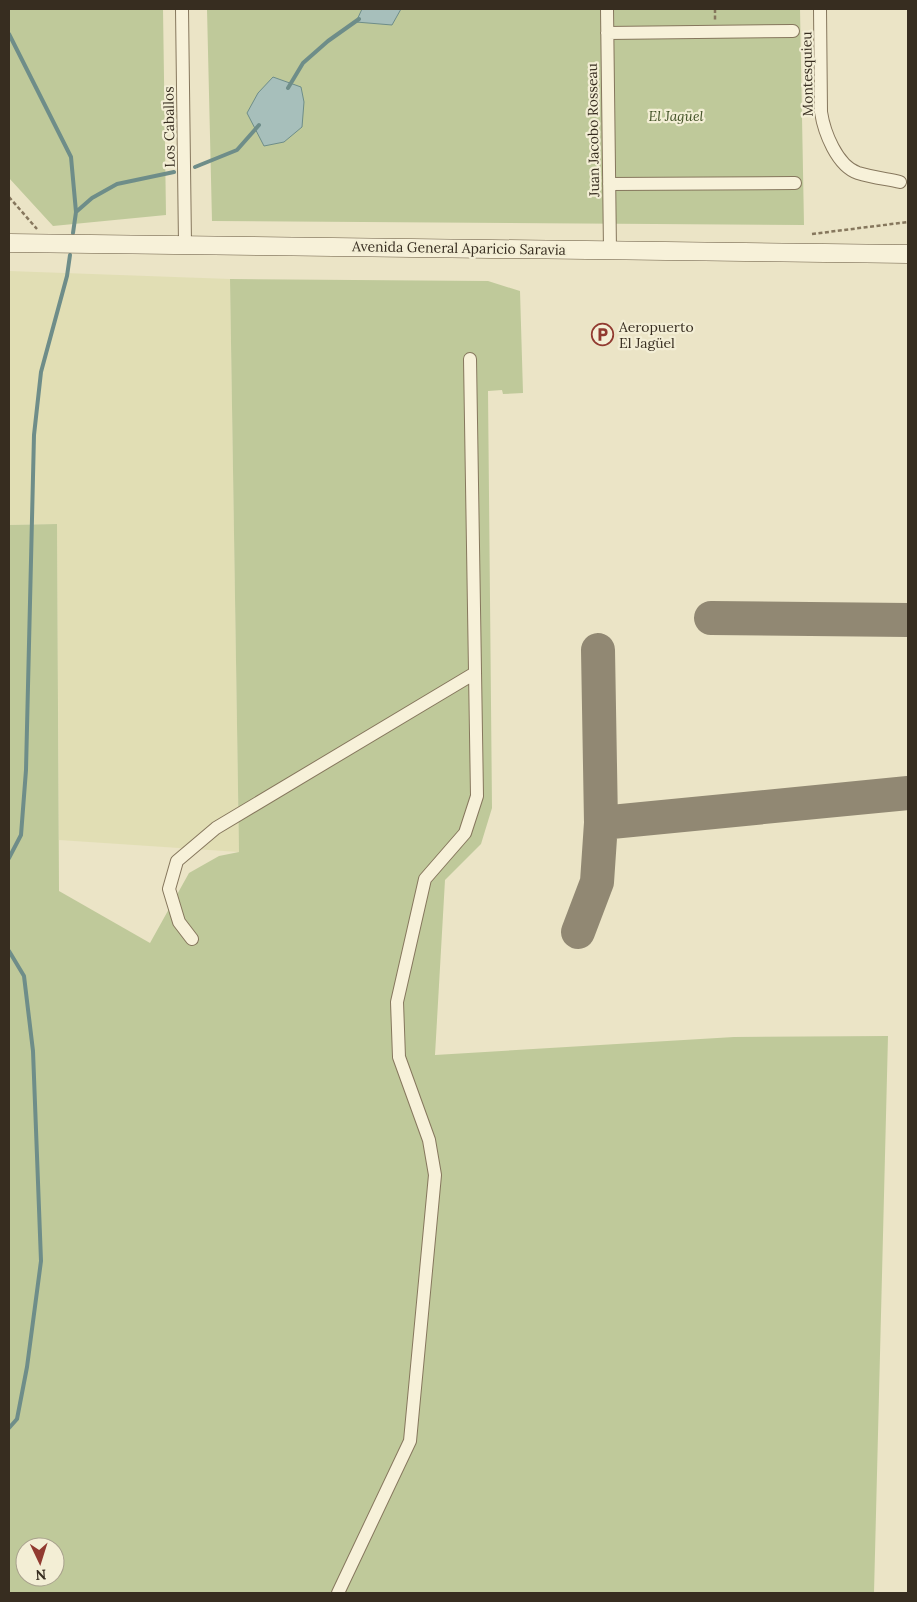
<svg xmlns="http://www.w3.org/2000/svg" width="917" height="1602" font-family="Lora,serif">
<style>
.farmland{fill:#e1deb4}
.green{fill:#bfc99a;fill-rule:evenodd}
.water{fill:#a7bfbb;stroke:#6e8d89}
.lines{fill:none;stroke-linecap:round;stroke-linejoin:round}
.stream{stroke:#6e8d89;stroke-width:4}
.taxiway{stroke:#918873;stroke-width:34}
.street-casing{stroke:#86775d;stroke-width:14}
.secondary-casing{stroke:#675840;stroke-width:19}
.path{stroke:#86775d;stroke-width:2.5;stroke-dasharray:4 2.5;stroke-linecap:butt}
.street{stroke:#f7f1d9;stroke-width:12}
.secondary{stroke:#f7f1d9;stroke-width:18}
.labels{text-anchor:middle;stroke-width:4.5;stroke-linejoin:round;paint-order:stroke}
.street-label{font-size:14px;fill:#372d20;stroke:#f3eed5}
.park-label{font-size:14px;font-style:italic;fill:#435227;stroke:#f3eed5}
.poi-label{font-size:14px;fill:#372d20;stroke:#f3eed5;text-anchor:start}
</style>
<rect width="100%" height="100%" fill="#ebe4c6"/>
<path class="farmland" d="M 9,271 L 230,279 L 239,852 L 59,840 L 57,524 L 9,525 Z"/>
<path class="green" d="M 9,9 L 163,9 L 166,215 L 53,226 L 9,178 Z
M 207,9 L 800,9 L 804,225 L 212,221 Z
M 230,279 L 488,281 L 520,291 L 523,393 L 503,394 L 502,390 L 488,391 L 492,808 L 481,844 L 445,880 L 435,1055 L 734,1037 L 888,1036 L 874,1593 L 9,1593 L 9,525 L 57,524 L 59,891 L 150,943 L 189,873 L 219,856 L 239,852 ZM 25,1547 L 55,1547 L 55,1577 L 25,1577 Z"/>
<path class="water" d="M 362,9 L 401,9 L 392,25 L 356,22 Z
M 273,77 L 301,87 L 304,102 L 302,127 L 284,142 L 264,146 L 247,113 L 258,93 Z"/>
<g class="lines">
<path class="stream" d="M 9,34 L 71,157 L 76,212 L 73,233
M 288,88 L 303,63 L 328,41 L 359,19
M 195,167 L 237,150 L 259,125
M 76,212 L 92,198 L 117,184 L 174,172
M 9,858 L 21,835 L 26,770 L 34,435 L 41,372 L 67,276 L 70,255
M 9,951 L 24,976 L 33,1051 L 41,1261 L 27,1367 L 17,1419 L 9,1428"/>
<path class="taxiway" d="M 711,618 L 908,620
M 601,823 L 908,793
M 578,932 L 597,882 L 601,823 L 598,650"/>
<defs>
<path id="street" d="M 182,9 L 185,244
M 607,9 L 610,250
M 820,9 L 821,112 C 824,132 837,166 858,173 C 871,177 886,179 900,182
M 607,33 L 793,31
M 609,184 L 795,183
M 192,939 L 179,922 L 169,889 L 177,861 L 216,828 L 475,673
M 338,1593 L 410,1441 L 435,1175 L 429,1140 L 399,1057 L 397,1002 L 425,879 L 465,833 L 477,796 L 470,359"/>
<path id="secondary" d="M 9,243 L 908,254"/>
</defs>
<use href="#street" class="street-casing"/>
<use href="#secondary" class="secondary-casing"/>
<path class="path" d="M 715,9 L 715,20
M 9,197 L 37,229
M 812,234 L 908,222"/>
<use href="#street" class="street"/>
<use href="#secondary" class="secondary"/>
</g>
<defs>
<symbol id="parking-ring" viewBox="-11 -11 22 22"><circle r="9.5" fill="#f3eed5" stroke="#913a30" stroke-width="1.5"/><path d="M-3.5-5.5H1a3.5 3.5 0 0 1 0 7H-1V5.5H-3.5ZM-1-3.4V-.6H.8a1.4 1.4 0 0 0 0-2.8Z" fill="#913a30"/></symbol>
</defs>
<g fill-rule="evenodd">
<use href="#parking-ring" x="590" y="322" width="25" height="25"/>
</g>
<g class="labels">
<g class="street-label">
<text transform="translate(807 74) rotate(-91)" y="5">Montesquieu</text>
<text transform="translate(169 127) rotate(-91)" y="5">Los Caballos</text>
<text transform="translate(593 130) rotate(-91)" y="5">Juan Jacobo Rosseau</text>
<text transform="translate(459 248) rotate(1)" y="5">Avenida General Aparicio Saravia</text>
</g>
<g class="park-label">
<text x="676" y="121">El Jagüel</text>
</g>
<g class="poi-label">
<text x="619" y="332">Aeropuerto<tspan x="619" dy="16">El Jagüel</tspan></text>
</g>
</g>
<rect width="917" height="1602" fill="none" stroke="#372d20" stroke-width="20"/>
<g transform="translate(40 1562) rotate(176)"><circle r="24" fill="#f3eed5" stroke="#a8a18d"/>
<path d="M0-4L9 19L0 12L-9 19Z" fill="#913a30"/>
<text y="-8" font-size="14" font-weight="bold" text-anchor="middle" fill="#372d20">N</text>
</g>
</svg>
